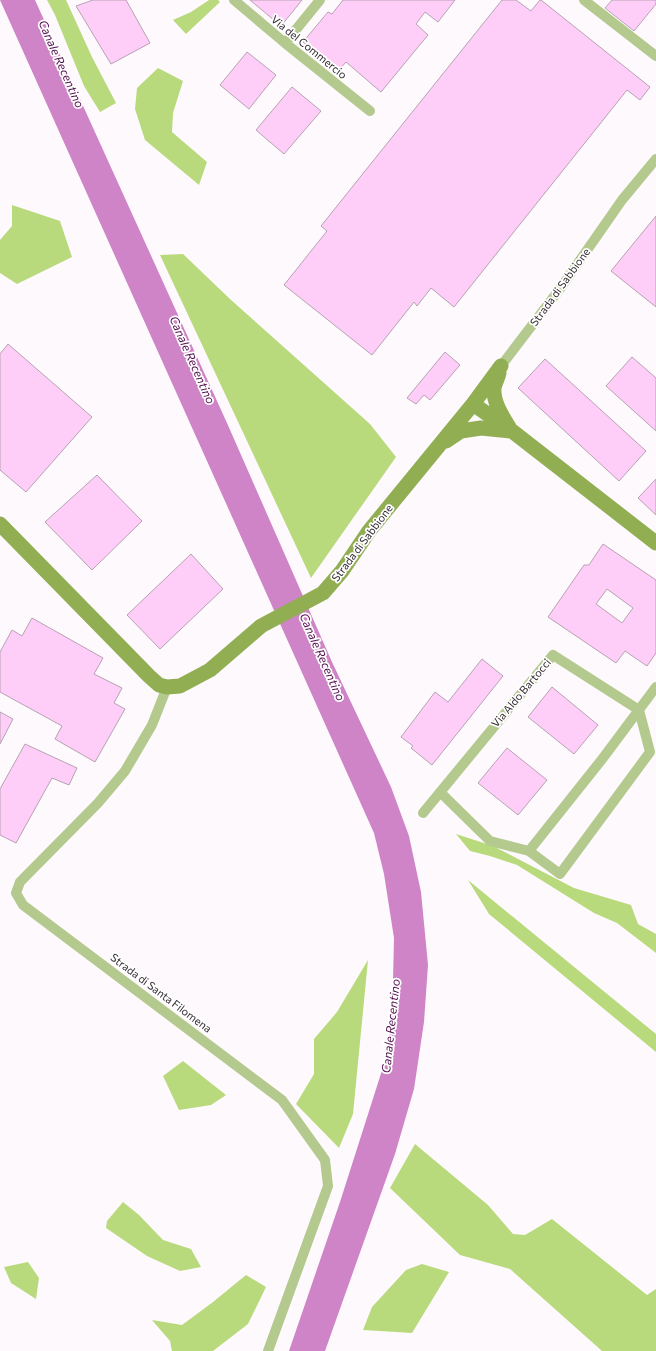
<svg xmlns="http://www.w3.org/2000/svg" width="656" height="1351" font-family="Commissioner,sans-serif">
<style>
.green{fill:#b9da7c}
.water{fill:#ce84c6}
.building{fill:#fecef8;stroke:#b6a2b3;fill-rule:evenodd}
.lines{fill:none;stroke-linecap:round;stroke-linejoin:round}
.street{stroke:#b3c98e;stroke-width:10}
.secondary{stroke:#91af52;stroke-width:15}
.labels{text-anchor:middle;stroke-width:3.5;stroke-linejoin:round;paint-order:stroke}
.street-label{font-size:11px;fill:#342c32;stroke:#fff}
.water-label{font-size:12px;font-style:italic;fill:#541150;stroke:#fff}
</style>
<rect width="100%" height="100%" fill="#fef9fd"/>
<path class="green" d="M 47,0 L 66,0 L 92,57 L 116,103 L 100,112 L 84,86 L 55,15 Z
M 209,0 L 218,0 L 220,2 L 186,34 L 173,20 L 191,12 Z
M 158,68 L 183,81 L 173,113 L 172,132 L 207,162 L 199,185 L 145,140 L 135,109 L 137,88 Z
M 12,205 L 60,221 L 72,257 L 17,284 L 0,273 L 0,240 L 12,226 Z
M 183,254 L 230,299 L 370,424 L 396,457 L 311,578 L 160,255 Z
M 456,834 L 493,846 L 574,888 L 631,905 L 638,924 L 656,934 L 656,953 L 617,923 L 594,913 L 517,865 L 490,856 L 470,851 Z
M 468,880 L 656,1034 L 656,1052 L 489,914 Z
M 368,960 L 353,1114 L 339,1148 L 296,1104 L 314,1074 L 314,1039 L 337,1012 Z
M 183,1061 L 226,1095 L 211,1105 L 179,1110 L 163,1076 Z
M 415,1144 L 488,1205 L 513,1234 L 525,1235 L 552,1219 L 647,1295 L 656,1289 L 656,1351 L 602,1351 L 510,1269 L 460,1255 L 390,1188 Z
M 123,1202 L 139,1215 L 163,1240 L 191,1249 L 201,1267 L 180,1271 L 147,1256 L 106,1228 L 107,1221 Z
M 28,1262 L 39,1278 L 36,1299 L 11,1283 L 4,1267 Z
M 422,1264 L 449,1272 L 412,1333 L 363,1330 L 372,1307 L 406,1270 Z
M 246,1275 L 266,1287 L 248,1324 L 213,1351 L 172,1351 L 170,1341 L 152,1320 L 182,1325 L 213,1302 Z"/>
<path class="water" d="M 0,0 L 35,0 L 227,423 L 332,662 L 391,787 L 409,836 L 421,892 L 428,965 L 424,1022 L 414,1089 L 395,1154 L 325,1351 L 289,1351 L 340,1202 L 385,1061 L 392,1022 L 394,938 L 384,874 L 374,833 Z"/>
<path class="building" d="M 93,0 L 126,0 L 150,43 L 111,64 L 76,6 Z
M 250,0 L 302,0 L 281,26 Z
M 343,0 L 455,0 L 438,22 L 425,12 L 416,24 L 428,35 L 381,92 L 346,62 L 338,71 L 303,42 L 328,12 L 332,14 Z
M 502,0 L 516,0 L 531,11 L 540,0 L 541,0 L 650,87 L 640,100 L 627,90 L 454,307 L 431,288 L 417,306 L 414,302 L 372,355 L 284,285 L 327,231 L 321,226 Z
M 612,0 L 656,0 L 656,4 L 634,31 L 605,8 Z
M 247,52 L 276,75 L 249,109 L 220,85 Z
M 292,87 L 321,111 L 284,154 L 256,130 Z
M 656,216 L 656,307 L 611,271 Z
M 8,344 L 92,417 L 26,492 L 0,470 L 0,354 Z
M 445,352 L 460,365 L 430,400 L 424,395 L 416,404 L 407,398 Z
M 632,357 L 656,378 L 656,431 L 606,386 Z
M 545,359 L 646,451 L 619,481 L 518,388 Z
M 97,475 L 142,521 L 92,570 L 45,522 Z
M 656,479 L 656,515 L 638,498 Z
M 603,544 L 656,580 L 656,653 L 647,666 L 625,651 L 616,663 L 548,617 L 584,565 L 589,565 ZM 607,589 L 633,608 L 622,623 L 596,604 Z
M 191,554 L 223,589 L 160,649 L 127,615 Z
M 32,618 L 103,658 L 94,674 L 122,688 L 114,703 L 125,709 L 95,762 L 55,739 L 62,726 L 0,692 L 0,652 L 12,630 L 22,636 Z
M 482,659 L 503,676 L 432,765 L 411,748 L 413,746 L 401,737 L 435,692 L 448,702 Z
M 552,687 L 598,725 L 574,754 L 528,717 Z
M 0,712 L 13,719 L 0,744 Z
M 25,744 L 77,768 L 69,785 L 52,778 L 16,843 L 0,835 L 0,789 Z
M 507,748 L 547,780 L 518,815 L 478,783 Z"/>
<g class="lines">
<path class="street" d="M 234,0 L 285,43 L 370,111
M 584,0 L 656,56
M 285,43 L 320,0
M 501,366 L 562,286 L 622,200 L 656,159
M 167,687 L 152,725 L 125,771 L 98,803 L 20,882 L 16,893 L 23,905 L 282,1100 L 325,1160 L 328,1186 L 268,1351
M 423,813 L 553,655 L 639,710 L 650,752 L 560,874 L 529,851 L 490,841 L 440,792
M 529,851 L 603,758 L 656,687"/>
<path class="secondary" d="M 499,373 C 498,378 495,383 494,388 C 493,402 502,416 509,427
M 473,404 L 512,431 L 656,543
M 446,441 L 461,431 L 481,428 L 511,431
M 0,524 L 149,676 L 159,685 L 167,687 L 180,686 L 210,670 L 261,626 L 323,593 L 342,571 L 369,531 L 473,404 L 501,366"/>
</g>
<g class="labels">
<g class="street-label">
<text transform="translate(309 47) rotate(39)" y="4">Via del Commercio</text>
<text transform="translate(560 287) rotate(-54)" y="4">Strada di Sabbione</text>
<text transform="translate(362 543) rotate(-53)" y="4">Strada di Sabbione</text>
<text transform="translate(521 693) rotate(-50)" y="4">Via Aldo Bartocci</text>
<text transform="translate(161 993) rotate(37)" y="4">Strada di Santa Filomena</text>
</g>
<g class="water-label">
<text transform="translate(61 64) rotate(66)" y="4">Canale Recentino</text>
<text transform="translate(192 360) rotate(66)" y="4">Canale Recentino</text>
<text transform="translate(322 657) rotate(66)" y="4">Canale Recentino</text>
<text transform="translate(391 1026) rotate(-84)" y="4">Canale Recentino</text>
</g>
</g>
</svg>
